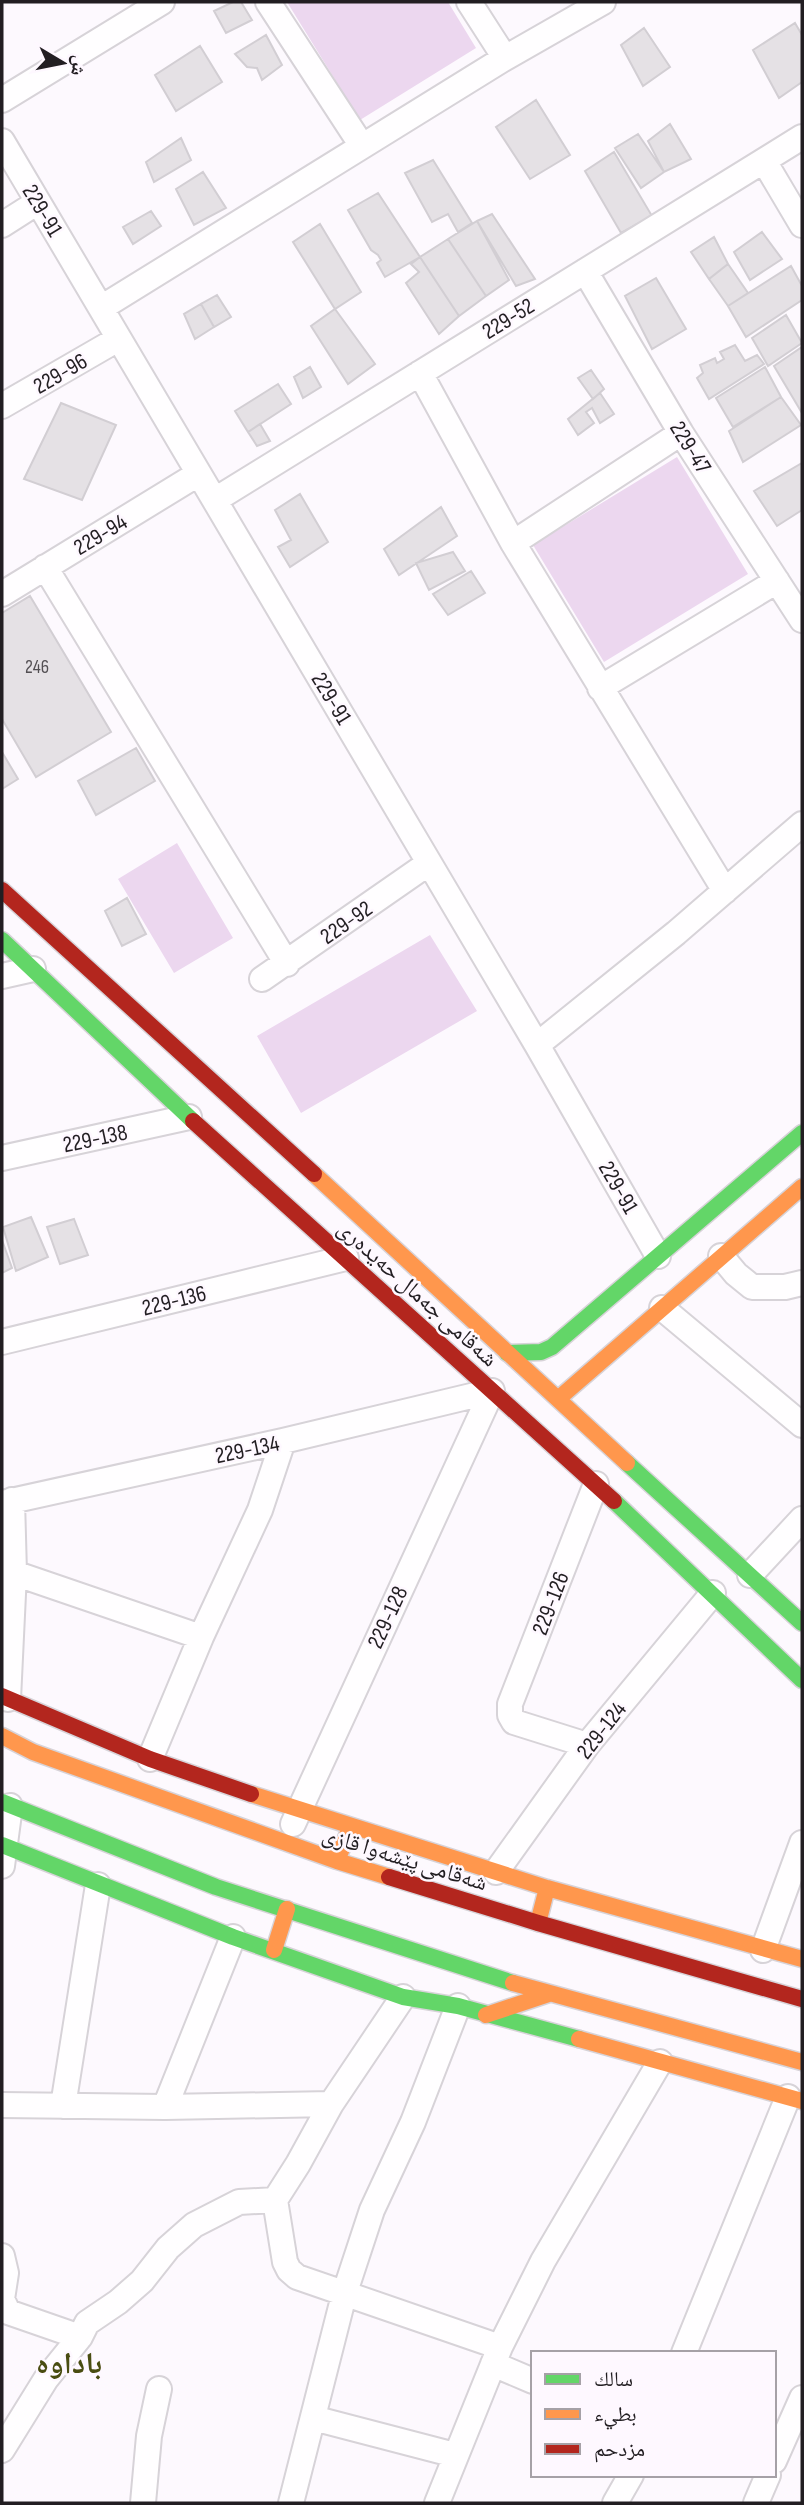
<svg xmlns="http://www.w3.org/2000/svg" width="804" height="2505" font-family="'Sofia Sans Condensed','Noto Naskh Arabic',sans-serif">
<style>
.green{fill:#ecd7ef}
.building{fill:#e5e1e5;stroke:#d2ced3;stroke-width:2}
.lines{fill:none;stroke-linecap:round;stroke-linejoin:round}
.street-casing{stroke:#d7d3d8;stroke-width:28}
.fast-casing{stroke:#d7d3d8;stroke-width:19}
.slow-casing{stroke:#d7d3d8;stroke-width:19}
.jam-casing{stroke:#d7d3d8;stroke-width:19}
.street{stroke:#fffeff;stroke-width:24}
.fast{stroke:#63d668;stroke-width:16}
.slow{stroke:#ff974d;stroke-width:16}
.jam{stroke:#b3261e;stroke-width:16}
.labels{text-anchor:middle;stroke-width:5;stroke-linejoin:round;paint-order:stroke}
.number-label{font-size:19px;fill:#534f53}
.street-label{font-size:23px;fill:#221e22;stroke:#fef8ff}
.district-label{font-size:30px;font-weight:bold;fill:#494d11;stroke:#fef8ff}
</style>
<rect width="100%" height="100%" fill="#fdf9fe"/>
<path class="green" d="M 287,2 L 448,2 L 476,48 L 360,120 Z
M 677,457 L 748,574 L 604,662 L 533,545 Z
M 177,843 L 233,938 L 174,973 L 118,879 Z
M 430,935 L 477,1011 L 301,1113 L 257,1036 Z"/>
<path class="building" d="M 233,2 L 241,2 L 252,20 L 226,33 L 214,11 Z
M 795,23 L 802,35 L 802,82 L 779,98 L 753,50 Z
M 644,28 L 670,67 L 643,86 L 621,45 Z
M 266,35 L 282,65 L 262,80 L 257,68 L 247,67 L 235,54 Z
M 200,46 L 222,82 L 176,111 L 155,75 Z
M 536,100 L 570,155 L 530,179 L 496,127 Z
M 670,124 L 691,159 L 664,172 L 648,141 Z
M 638,134 L 664,172 L 641,188 L 615,148 Z
M 181,138 L 191,160 L 154,182 L 146,162 Z
M 614,152 L 652,216 L 621,233 L 585,171 Z
M 433,160 L 472,223 L 458,232 L 448,214 L 432,222 L 405,173 Z
M 203,172 L 226,208 L 194,225 L 176,189 Z
M 378,193 L 420,257 L 385,277 L 377,263 L 381,260 L 378,255 L 371,250 L 348,210 Z
M 151,211 L 161,226 L 133,244 L 123,227 Z
M 492,214 L 535,279 L 516,286 L 477,221 Z
M 477,221 L 509,280 L 486,296 L 448,239 Z
M 320,224 L 361,292 L 335,309 L 293,242 Z
M 762,232 L 782,259 L 750,280 L 734,252 Z
M 714,237 L 728,264 L 709,279 L 691,252 Z
M 448,239 L 486,296 L 459,316 L 420,257 Z
M 420,257 L 459,316 L 439,334 L 406,283 L 419,272 L 411,264 Z
M 728,264 L 748,293 L 728,306 L 709,279 Z
M 791,266 L 802,286 L 802,300 L 746,337 L 728,306 Z
M 656,278 L 686,329 L 652,349 L 625,296 Z
M 217,295 L 231,317 L 214,327 L 201,304 Z
M 201,304 L 214,327 L 195,339 L 184,314 Z
M 335,309 L 375,364 L 348,384 L 311,326 Z
M 786,315 L 802,343 L 768,366 L 752,338 Z
M 735,345 L 745,361 L 757,355 L 764,364 L 709,399 L 697,378 L 703,373 L 700,365 L 715,358 L 717,363 L 724,359 L 720,352 Z
M 802,347 L 802,413 L 774,366 Z
M 310,367 L 321,387 L 303,398 L 294,377 Z
M 765,367 L 781,397 L 733,427 L 716,398 Z
M 591,370 L 604,389 L 593,399 L 578,378 Z
M 278,384 L 291,404 L 248,432 L 235,411 Z
M 600,393 L 614,414 L 600,423 L 592,408 L 586,412 L 594,423 L 578,435 L 568,419 Z
M 781,397 L 801,425 L 743,462 L 729,431 Z
M 61,403 L 116,425 L 82,500 L 24,479 Z
M 260,424 L 270,441 L 257,446 L 248,432 Z
M 802,463 L 802,510 L 777,526 L 754,491 Z
M 300,494 L 328,542 L 290,567 L 278,547 L 291,540 L 275,510 Z
M 441,507 L 457,536 L 399,575 L 384,549 Z
M 453,552 L 465,571 L 429,590 L 416,563 Z
M 471,571 L 485,593 L 448,615 L 433,594 Z
M 30,596 L 111,732 L 36,777 L 2,719 L 2,613 Z
M 136,748 L 155,781 L 96,815 L 78,781 Z
M 2,752 L 18,779 L 2,789 Z
M 127,898 L 146,934 L 122,946 L 105,911 Z
M 31,1217 L 48,1257 L 16,1271 L 3,1227 Z
M 74,1219 L 88,1255 L 60,1264 L 47,1227 Z
M 2,1240 L 12,1268 L 2,1273 Z"/>
<g class="lines">
<defs>
<path id="street" d="M 268,2 L 362,146
M 469,2 L 505,58
M 2,100 L 162,2
M 2,141 L 537,1045 L 658,1256
M 764,161 L 802,225
M 2,225 L 38,202
M 585,271 L 681,433 L 802,620
M 101,308 L 505,58 L 603,2
M 420,373 L 513,543 L 725,891
M 2,406 L 118,339
M 215,500 L 802,137
M 513,543 L 681,433
M 45,567 L 287,964
M 2,594 L 198,474
M 600,688 L 777,581
M 2,976 L 33,969
M 262,979 L 429,863
M 537,1045 L 676,933 L 802,824
M 2,1158 L 189,1117
M 721,1256 L 736,1274 L 752,1287 L 785,1287 L 802,1283
M 662,1308 L 802,1425
M 2,1342 L 346,1258
M 2,1503 L 283,1441 L 492,1391
M 14,1573 L 201,1637
M 750,1575 L 802,1519
M 8,1699 L 14,1573 L 12,1500
M 587,1745 L 514,1722 L 510,1715 L 510,1704 L 596,1484
M 150,1759 L 201,1637 L 260,1510 L 283,1441
M 293,1824 L 492,1391
M 2,1866 L 10,1806
M 496,1872 L 587,1745 L 713,1593
M 763,1950 L 802,1843
M 2,2105 L 165,2107 L 331,2104
M 63,2106 L 98,1885
M 165,2107 L 233,1937
M 275,2200 L 285,2262 L 289,2270 L 297,2277 L 500,2347
M 2,2256 L 6,2273 L 2,2299 L 8,2312 L 80,2337
M 684,2353 L 788,2097
M 493,2364 L 533,2381
M 313,2418 L 455,2455
M 2,2450 L 46,2379 L 80,2337 L 87,2323 L 118,2302 L 142,2281 L 168,2248 L 194,2225 L 239,2202 L 275,2200 L 298,2164 L 331,2104 L 403,1997
M 774,2461 L 802,2398
M 143,2503 L 149,2436 L 159,2389
M 291,2503 L 344,2295 L 372,2210 L 413,2122 L 458,2006
M 437,2503 L 500,2347 L 543,2261 L 660,2062
M 615,2503 L 631,2475
M 756,2503 L 768,2475"/>
<path id="fast" d="M 2,940 L 193,1121
M 507,1353 L 541,1352 L 552,1347 L 802,1133
M 627,1463 L 802,1623
M 614,1501 L 802,1680
M 2,1802 L 216,1887 L 513,1983
M 2,1845 L 233,1937 L 403,1997 L 458,2006 L 579,2039"/>
<path id="slow" d="M 314,1174 L 627,1463
M 558,1399 L 802,1187
M 2,1736 L 33,1752 L 337,1861 L 389,1877
M 251,1794 L 547,1888 L 802,1959
M 337,1861 L 350,1828
M 538,1923 L 547,1888
M 274,1950 L 287,1909
M 513,1983 L 802,2062
M 486,2015 L 549,1994
M 579,2039 L 802,2101"/>
<path id="jam" d="M 2,890 L 314,1174
M 193,1121 L 614,1501
M 2,1696 L 150,1759 L 251,1794
M 389,1877 L 538,1923 L 802,1999"/>
</defs>
<use href="#street" class="street-casing"/>
<use href="#fast" class="fast-casing"/>
<use href="#slow" class="slow-casing"/>
<use href="#jam" class="jam-casing"/>
<use href="#street" class="street"/>
<use href="#fast" class="fast"/>
<use href="#slow" class="slow"/>
<use href="#jam" class="jam"/>
</g>
<g class="labels">
<g class="number-label">
<text x="37" y="673">246</text>
</g>
<g class="street-label">
<text transform="translate(43 210) rotate(59)" y="8">229-91</text>
<text transform="translate(508 318) rotate(-32)" y="8">229-52</text>
<text transform="translate(60 373) rotate(-30)" y="8">229-96</text>
<text transform="translate(691 447) rotate(58)" y="8">229-47</text>
<text transform="translate(100 534) rotate(-31)" y="8">229-94</text>
<text transform="translate(332 698) rotate(59)" y="8">229-91</text>
<text transform="translate(346 922) rotate(-35)" y="8">229-92</text>
<text transform="translate(95 1138) rotate(-12)" y="8">229-138</text>
<text transform="translate(619 1187) rotate(60)" y="8">229-91</text>
<text transform="translate(418 1293) rotate(42)" y="8">شەقامی جەمال حەیدەری</text>
<text transform="translate(174 1300) rotate(-14)" y="8">229-136</text>
<text transform="translate(247 1449) rotate(-12)" y="8">229-134</text>
<text transform="translate(550 1603) rotate(-69)" y="8">229-126</text>
<text transform="translate(387 1617) rotate(-65)" y="8">229-128</text>
<text transform="translate(601 1730) rotate(-52)" y="8">229-124</text>
<text transform="translate(405 1858) rotate(17)" y="8">شەقامی پێشەوا قازی</text>
</g>
<g class="district-label">
<text x="69" y="2373">باداوە</text>
</g>
</g>
<rect width="804" height="2505" fill="none" stroke="#221e22" stroke-width="7"/>
<rect x="531" y="2351" width="245" height="126" fill="#fef8ff" stroke="#a6a1a7" stroke-width="2"/>
<rect x="545" y="2374" width="35" height="10" fill="#63d668" stroke="#a6a1a7" stroke-width="2"/>
<text x="594" y="2386" font-size="21" fill="#221e22">سالك</text>
<rect x="545" y="2409" width="35" height="10" fill="#ff974d" stroke="#a6a1a7" stroke-width="2"/>
<text x="594" y="2421" font-size="21" fill="#221e22">بطيء</text>
<rect x="545" y="2444" width="35" height="10" fill="#b3261e" stroke="#a6a1a7" stroke-width="2"/>
<text x="594" y="2456" font-size="21" fill="#221e22">مزدحم</text>
<g transform="translate(63 63) rotate(100)" stroke="#fef8ff" stroke-width="5" paint-order="stroke">
<path d="M0-5L12 26L0 18L-12 26Z" fill="#221e22"/>
<text y="-10" font-size="19" font-weight="bold" text-anchor="middle" fill="#221e22">ش</text>
</g>
</svg>
